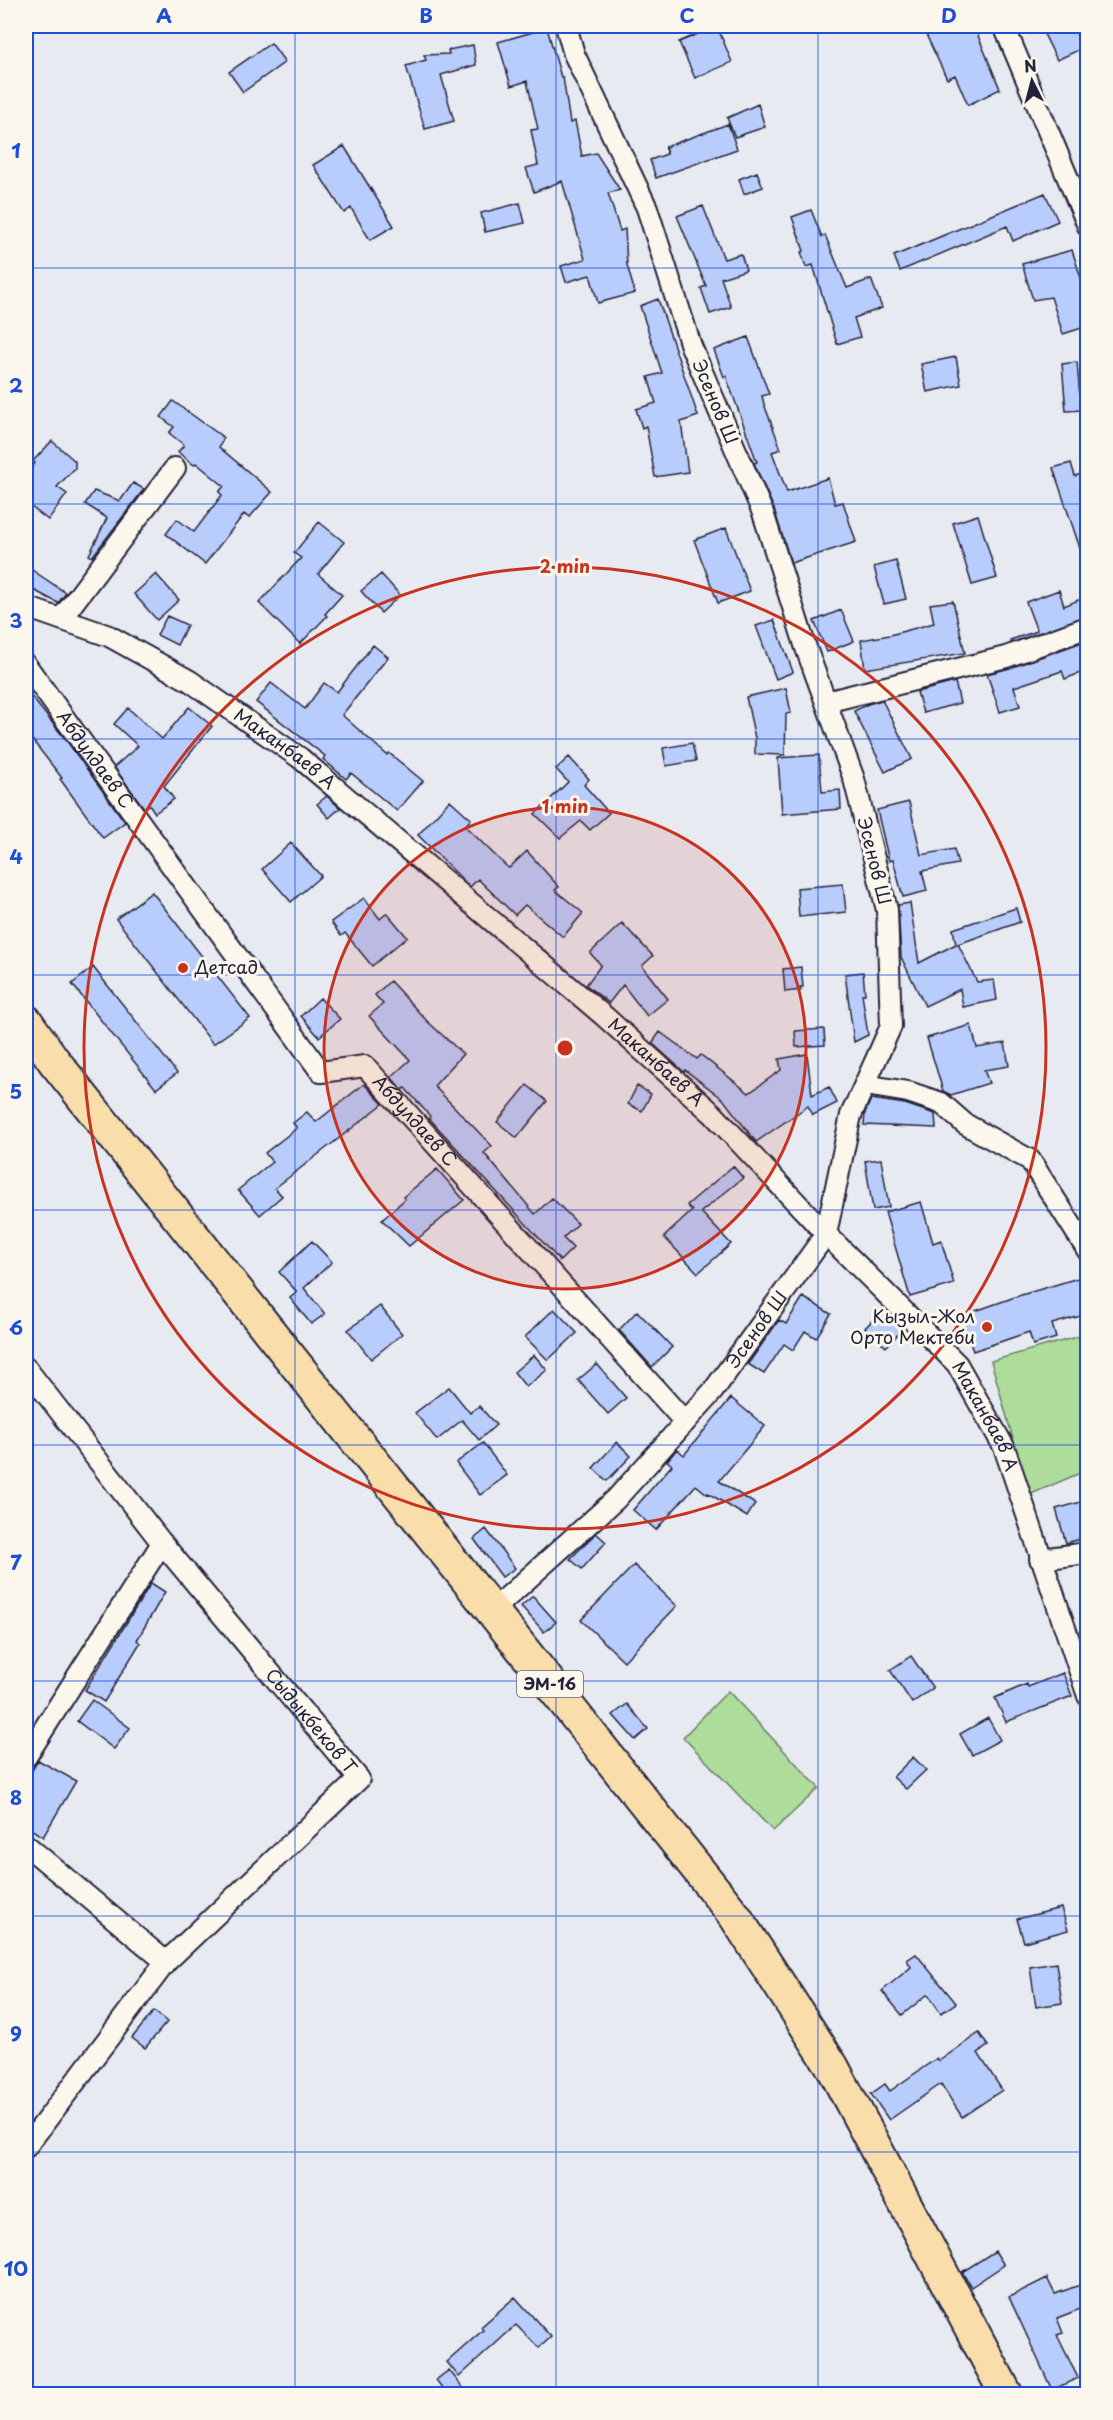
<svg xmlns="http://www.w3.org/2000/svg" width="1113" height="2420" font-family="'Playpen Sans',sans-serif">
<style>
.green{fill:#aedc9a;stroke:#687f6a;stroke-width:1.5}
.building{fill:#b9cdfd;stroke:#22223b;stroke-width:1.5}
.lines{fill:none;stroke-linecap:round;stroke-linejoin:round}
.minor-casing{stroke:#22223b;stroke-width:24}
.trunk-casing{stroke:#22223b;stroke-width:36}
.minor{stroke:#fbf7ec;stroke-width:20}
.trunk{stroke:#f9deab;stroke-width:32}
.grid{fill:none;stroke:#1d4ed8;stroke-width:1.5;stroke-opacity:0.55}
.ring{fill:none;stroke:#c8321e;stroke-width:3}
.poi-dot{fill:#c8321e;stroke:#fbf7ec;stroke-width:2}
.labels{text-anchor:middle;stroke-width:6;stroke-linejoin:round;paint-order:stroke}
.shield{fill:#fbf7ec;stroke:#636270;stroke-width:1.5}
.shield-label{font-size:16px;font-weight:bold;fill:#22223b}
.street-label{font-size:18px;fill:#22223b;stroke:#fbf7ec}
.poi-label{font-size:18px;fill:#22223b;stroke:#fbf7ec;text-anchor:start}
.centre{fill:#c8321e;stroke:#fbf7ec;stroke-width:3}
.ring-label{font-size:18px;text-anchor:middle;font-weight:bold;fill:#c8321e;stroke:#fbf7ec;stroke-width:6;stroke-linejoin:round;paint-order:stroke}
.neatline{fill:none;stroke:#1d4ed8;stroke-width:2}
.grid-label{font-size:20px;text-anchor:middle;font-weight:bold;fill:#1d4ed8}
</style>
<rect width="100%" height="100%" fill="#e7eaf1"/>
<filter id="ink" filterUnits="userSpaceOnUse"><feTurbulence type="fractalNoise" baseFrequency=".0167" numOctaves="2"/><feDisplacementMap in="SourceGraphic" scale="12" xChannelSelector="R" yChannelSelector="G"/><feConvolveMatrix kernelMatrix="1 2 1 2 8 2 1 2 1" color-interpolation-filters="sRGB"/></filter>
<g filter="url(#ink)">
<path class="green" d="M 1087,1334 L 1087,1470 L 1029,1495 L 991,1361 Z
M 728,1691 L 819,1788 L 773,1831 L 683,1737 Z"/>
<path class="building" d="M 717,26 L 732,62 L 695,78 L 679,42 Z
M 922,26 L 974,26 L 1000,89 L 968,105 L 955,75 L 947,79 Z
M 1040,26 L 1073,26 L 1083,48 L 1057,60 Z
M 547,28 L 561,77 L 563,77 L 570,123 L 575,121 L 582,156 L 596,153 L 620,190 L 608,193 L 620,231 L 625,229 L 627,265 L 635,293 L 598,303 L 590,275 L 566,282 L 561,266 L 585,259 L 562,181 L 534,192 L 526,168 L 538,165 L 531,130 L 538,129 L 527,81 L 511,86 L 498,42 Z
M 271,43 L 285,62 L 243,92 L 229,72 Z
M 473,45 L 476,65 L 441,75 L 454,121 L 425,129 L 406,66 L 426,60 L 424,55 L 449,54 L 448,50 Z
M 758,104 L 765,127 L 735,137 L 727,118 Z
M 728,124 L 737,149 L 656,178 L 650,160 L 667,154 L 665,147 Z
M 344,146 L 394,226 L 370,240 L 351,208 L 344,213 L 313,165 Z
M 757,172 L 763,187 L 744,194 L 739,179 Z
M 1045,193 L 1058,221 L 1013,241 L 1007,226 L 900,271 L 894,256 Z
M 520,203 L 525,223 L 485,232 L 481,213 Z
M 703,206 L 724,259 L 741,254 L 746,270 L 721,278 L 731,307 L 710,314 L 701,288 L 706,286 L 677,216 Z
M 811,210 L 822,237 L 825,235 L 847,288 L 871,279 L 882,308 L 854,318 L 860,337 L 837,344 L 813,265 L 806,267 L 801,252 L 804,251 L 792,217 Z
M 1072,250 L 1088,300 L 1088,326 L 1063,334 L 1051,297 L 1033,300 L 1022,264 Z
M 658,299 L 698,416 L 681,422 L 688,472 L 655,477 L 646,426 L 642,428 L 636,409 L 656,403 L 648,377 L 662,373 L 640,306 Z
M 748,337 L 769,394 L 762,396 L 764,404 L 781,449 L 772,452 L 787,492 L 828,478 L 835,504 L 843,502 L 856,542 L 791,563 L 774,509 L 754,463 L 757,462 L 726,376 L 724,377 L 714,350 Z
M 956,357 L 961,385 L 927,392 L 921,364 Z
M 1077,362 L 1081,410 L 1066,411 L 1062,364 Z
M 173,401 L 224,438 L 219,447 L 272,492 L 249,518 L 244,514 L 205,564 L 166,534 L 177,519 L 194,532 L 222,495 L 219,492 L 224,486 L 196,463 L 194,465 L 178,452 L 184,445 L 169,433 L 174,427 L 161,417 Z
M 52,441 L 75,461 L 75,468 L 57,487 L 67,494 L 48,520 L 26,503 L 26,475 L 35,463 L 33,461 Z
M 1071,463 L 1075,476 L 1088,472 L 1088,488 L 1080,490 L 1088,514 L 1088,563 L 1085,563 L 1053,468 Z
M 133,483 L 144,489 L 92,557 L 89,555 L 107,518 L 85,504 L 94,491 L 120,501 Z
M 978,515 L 997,578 L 972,585 L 953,523 Z
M 319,522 L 344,542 L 318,574 L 342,595 L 325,614 L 327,616 L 300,644 L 259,603 L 301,558 L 294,553 Z
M 726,528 L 750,591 L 718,603 L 694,540 Z
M 896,561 L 906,599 L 884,604 L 874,567 Z
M 26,566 L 66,593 L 58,603 L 26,586 Z
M 156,574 L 179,600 L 157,620 L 134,594 Z
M 381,574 L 400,595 L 381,613 L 361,591 Z
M 1059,590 L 1064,606 L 1088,596 L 1088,615 L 1011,643 L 1010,640 L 1037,631 L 1026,602 Z
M 953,601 L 965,653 L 865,669 L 861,640 L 890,635 L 934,623 L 930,604 Z
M 841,610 L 854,641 L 827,652 L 814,621 Z
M 167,616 L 187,625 L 177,645 L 157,635 Z
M 774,620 L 793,672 L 776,679 L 756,626 Z
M 1088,640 L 1088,670 L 1065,679 L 1062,671 L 1014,687 L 1020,706 L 1000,712 L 987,674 L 1010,668 Z
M 373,645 L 388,657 L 342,715 L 387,755 L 389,753 L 423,781 L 397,811 L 351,773 L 346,779 L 323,759 L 325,756 L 256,702 L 271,683 L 305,709 L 324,683 L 337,692 Z
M 955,682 L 960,703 L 923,713 L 917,692 Z
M 786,688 L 791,713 L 786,714 L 785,755 L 755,754 L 755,738 L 746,697 Z
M 26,690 L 66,740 L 125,822 L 103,838 L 60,779 L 62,778 L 26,732 Z
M 882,700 L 912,759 L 885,772 L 854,711 L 868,704 Z
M 189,707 L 212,726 L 164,786 L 174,799 L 155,813 L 149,804 L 144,808 L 114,767 L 138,746 L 114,724 L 128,708 L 162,739 Z
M 692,743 L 696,761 L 666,766 L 663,748 Z
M 819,755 L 822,792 L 840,790 L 841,809 L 782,814 L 778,758 Z
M 569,757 L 589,779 L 584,785 L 609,813 L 590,830 L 581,821 L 560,838 L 535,814 L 568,782 L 556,769 Z
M 327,796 L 340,808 L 329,818 L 317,804 Z
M 450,800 L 471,819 L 465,826 L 506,866 L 509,868 L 527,851 L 559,887 L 555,890 L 583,913 L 563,937 L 525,905 L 515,915 L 478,879 L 470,887 L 418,835 Z
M 909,802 L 921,855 L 954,849 L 958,864 L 922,871 L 927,891 L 903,897 L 893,860 L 889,861 L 877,810 Z
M 291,843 L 321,876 L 291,902 L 262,869 Z
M 843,884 L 846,912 L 799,917 L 797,888 Z
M 152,892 L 250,1018 L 213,1044 L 116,919 Z
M 364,898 L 380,919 L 387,913 L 407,937 L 372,966 L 345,933 L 341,936 L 331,922 Z
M 910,903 L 919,963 L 956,944 L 953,929 L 1016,908 L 1020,922 L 958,944 L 977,982 L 994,980 L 997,1000 L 963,1007 L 960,989 L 925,1006 L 901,957 L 898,905 Z
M 622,923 L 653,956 L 642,966 L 668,999 L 647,1016 L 623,985 L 609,1003 L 586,985 L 601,965 L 590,953 Z
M 93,967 L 177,1073 L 156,1089 L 72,984 Z
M 801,967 L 803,987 L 800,987 L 801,990 L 785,992 L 783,969 Z
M 863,972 L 865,994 L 862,994 L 868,1035 L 854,1042 L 845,974 Z
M 390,981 L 427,1021 L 463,1054 L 434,1086 L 492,1146 L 484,1153 L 535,1214 L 552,1198 L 578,1224 L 563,1238 L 573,1248 L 560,1261 L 429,1118 L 430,1116 L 405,1088 L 402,1090 L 391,1077 L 410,1060 L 369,1016 L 383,1004 L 375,995 Z
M 320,998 L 340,1019 L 319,1037 L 301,1016 Z
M 971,1025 L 977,1048 L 1005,1043 L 1009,1066 L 984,1070 L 989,1083 L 951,1095 L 943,1091 L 927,1038 Z
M 824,1029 L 825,1045 L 796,1047 L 795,1031 Z
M 660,1032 L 697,1059 L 701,1055 L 749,1093 L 781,1070 L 779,1059 L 807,1054 L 812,1095 L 829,1087 L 837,1103 L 813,1115 L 808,1106 L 756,1142 L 723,1099 L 685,1070 L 684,1072 L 652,1043 Z
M 364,1084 L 383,1104 L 275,1188 L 282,1196 L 260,1215 L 238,1190 L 272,1162 L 265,1153 L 297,1128 L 293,1123 L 307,1112 L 316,1122 Z
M 527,1085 L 547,1101 L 517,1138 L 497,1122 Z
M 637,1086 L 651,1094 L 642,1111 L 628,1104 Z
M 871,1099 L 905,1104 L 935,1114 L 936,1128 L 864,1125 L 865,1113 Z
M 881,1159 L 889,1207 L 873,1210 L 865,1161 Z
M 733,1166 L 743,1178 L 701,1212 L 731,1244 L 698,1273 L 664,1237 L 692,1211 L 687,1205 Z
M 437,1169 L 464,1200 L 409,1246 L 382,1220 L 405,1199 L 403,1197 Z
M 921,1202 L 933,1243 L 941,1240 L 954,1284 L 910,1297 L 885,1212 Z
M 312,1241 L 332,1262 L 304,1288 L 325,1314 L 311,1324 L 290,1298 L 297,1292 L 279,1272 Z
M 1088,1275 L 1088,1314 L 1052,1324 L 1056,1338 L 1033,1345 L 1029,1332 L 973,1351 L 961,1316 L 1018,1296 Z
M 803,1297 L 831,1314 L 816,1338 L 805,1331 L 793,1350 L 784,1344 L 764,1374 L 748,1364 L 779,1320 L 786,1324 Z
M 380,1306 L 402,1334 L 371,1359 L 348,1330 Z
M 884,1308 L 904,1328 L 886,1347 L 865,1328 Z
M 554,1309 L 577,1333 L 548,1360 L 525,1337 Z
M 637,1311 L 672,1347 L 652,1367 L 619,1330 Z
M 534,1355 L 547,1370 L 526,1387 L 514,1372 Z
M 597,1364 L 626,1398 L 608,1414 L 578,1380 Z
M 449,1387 L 470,1413 L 479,1406 L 496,1425 L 479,1440 L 462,1420 L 437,1440 L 415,1413 Z
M 731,1398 L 765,1426 L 719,1481 L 755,1504 L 747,1517 L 708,1493 L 707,1494 L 696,1485 L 656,1530 L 633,1510 L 672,1465 L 667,1461 L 677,1449 L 684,1455 Z
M 617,1442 L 631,1456 L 607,1481 L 593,1468 Z
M 483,1443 L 507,1475 L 480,1495 L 456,1463 Z
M 1088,1500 L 1088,1537 L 1066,1543 L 1056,1509 Z
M 486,1529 L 515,1568 L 502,1577 L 474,1539 Z
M 596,1533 L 606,1542 L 582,1569 L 570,1559 Z
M 634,1565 L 677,1606 L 624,1661 L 581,1620 Z
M 151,1583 L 165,1592 L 137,1640 L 140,1643 L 104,1702 L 85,1690 Z
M 533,1596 L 556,1622 L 544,1632 L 521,1606 Z
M 911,1656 L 933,1688 L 912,1703 L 890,1670 Z
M 1063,1673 L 1072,1696 L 1006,1722 L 995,1698 L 1027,1684 L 1028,1687 Z
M 92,1700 L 130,1728 L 114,1749 L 77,1721 Z
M 627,1704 L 648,1729 L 635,1740 L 613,1715 Z
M 988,1718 L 1000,1740 L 972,1755 L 960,1734 Z
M 913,1757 L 926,1770 L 906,1789 L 893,1777 Z
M 38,1760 L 76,1781 L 43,1837 L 26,1826 L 26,1782 Z
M 1061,1908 L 1068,1930 L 1024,1942 L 1017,1919 Z
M 916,1954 L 956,2003 L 941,2013 L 928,1994 L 902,2015 L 882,1991 L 911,1967 L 907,1960 Z
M 1056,1963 L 1062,2003 L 1036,2007 L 1030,1967 Z
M 154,2011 L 167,2022 L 145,2048 L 132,2038 Z
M 979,2033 L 988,2046 L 978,2053 L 1002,2090 L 962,2117 L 941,2084 L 889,2120 L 871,2094 L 885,2084 L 890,2091 L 937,2058 L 939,2061 Z
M 995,2251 L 1004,2265 L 971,2287 L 962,2272 Z
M 1047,2278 L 1055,2294 L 1088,2282 L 1088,2306 L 1057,2318 L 1063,2333 L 1057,2335 L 1078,2378 L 1052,2390 L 1009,2297 Z
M 515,2297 L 551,2337 L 539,2348 L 516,2325 L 459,2377 L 447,2362 L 483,2330 L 481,2327 Z
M 449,2370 L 468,2394 L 447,2394 L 436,2380 Z"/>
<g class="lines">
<defs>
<g id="minor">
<path d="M 1004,26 L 1088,226"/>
<path id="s1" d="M 26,607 L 109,636 L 190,681 L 300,758 L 604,1016 L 712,1113 L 826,1234 L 957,1364 L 1004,1447 L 1088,1696"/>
<path d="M 61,619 L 175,468"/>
<path id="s2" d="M 26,665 L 321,1072 L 365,1066 L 685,1422"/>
<path d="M 826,702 L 1006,657 L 1088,627"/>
<path d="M 865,1085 L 908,1092 L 941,1103 L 965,1124 L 1030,1160 L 1088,1251"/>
<path id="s3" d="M 26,1368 L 162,1543 L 359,1779 L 166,1962 L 26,2147"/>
<path d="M 1040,1559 L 1088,1553"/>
<path id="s4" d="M 492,1611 L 616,1499 L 713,1391 L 826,1234 L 851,1115 L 891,1026 L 887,910 L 854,779 L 806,648 L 763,513 L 691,346 L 647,208 L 574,54 L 566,26"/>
<path d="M 26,1757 L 162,1543"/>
<path d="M 26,1845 L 166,1962"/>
</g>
<path id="trunk" d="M 26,1021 L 54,1061 L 735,1916 L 832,2066 L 1006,2394"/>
</defs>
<use href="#minor" class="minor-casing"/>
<use href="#trunk" class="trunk-casing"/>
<use href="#minor" class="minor"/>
<use href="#trunk" class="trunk"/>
</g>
</g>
<path class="grid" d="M 295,26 L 295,2394M 556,26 L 556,2394M 818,26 L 818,2394M 26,268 L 1088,268M 26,504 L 1088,504M 26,739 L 1088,739M 26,975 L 1088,975M 26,1210 L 1088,1210M 26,1445 L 1088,1445M 26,1681 L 1088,1681M 26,1916 L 1088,1916M 26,2152 L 1088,2152"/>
<circle cx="565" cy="1048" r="241" fill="#c8321e" fill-opacity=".12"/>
<g class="ring">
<circle cx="565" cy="1048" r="241"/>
<circle cx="565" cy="1048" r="481"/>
</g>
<g class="poi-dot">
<circle cx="183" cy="968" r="6"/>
<circle cx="987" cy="1327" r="6"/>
</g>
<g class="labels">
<rect class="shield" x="517" y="1671" width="66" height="26" rx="4.5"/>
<g class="shield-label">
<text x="550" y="1690">ЭМ-16</text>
</g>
<g class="street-label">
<text transform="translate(715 402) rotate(67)" y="6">Эсенов Ш</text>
<text dy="6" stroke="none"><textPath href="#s1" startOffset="297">Маканбаев А</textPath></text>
<text dy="6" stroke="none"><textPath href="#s2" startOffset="117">Абдулдаев С</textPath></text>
<text transform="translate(874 861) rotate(76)" y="6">Эсенов Ш</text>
<text dy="6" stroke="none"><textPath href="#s1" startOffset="783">Маканбаев А</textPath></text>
<text dy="6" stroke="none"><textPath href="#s2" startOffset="621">Абдулдаев С</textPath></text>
<text dy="6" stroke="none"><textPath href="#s4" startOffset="388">Эсенов Ш</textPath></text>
<text dy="6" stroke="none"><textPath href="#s1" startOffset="1269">Маканбаев А</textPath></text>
<text dy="6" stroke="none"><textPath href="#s3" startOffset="454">Сыдыкбеков Т</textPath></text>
</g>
<g class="poi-label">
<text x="195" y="974">Детсад</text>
<text x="975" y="1323" text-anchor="end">Кызыл-Жол<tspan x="975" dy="21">Орто Мектеби</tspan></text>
</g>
</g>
<circle cx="565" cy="1048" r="9" class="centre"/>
<g class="ring-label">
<text x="565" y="573">2 min</text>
<text x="565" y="813">1 min</text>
</g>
<rect width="1113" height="2420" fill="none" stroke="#fbf7ec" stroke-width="66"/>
<g transform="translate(1032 81) rotate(354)" stroke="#fbf7ec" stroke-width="4.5" paint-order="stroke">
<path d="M0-4.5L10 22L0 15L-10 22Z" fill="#22223b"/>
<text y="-9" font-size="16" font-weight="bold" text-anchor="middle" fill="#22223b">N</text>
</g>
<rect x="33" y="33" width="1047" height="2354" class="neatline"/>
<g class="grid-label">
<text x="164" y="23">A</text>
<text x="426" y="23">B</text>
<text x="687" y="23">C</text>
<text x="949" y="23">D</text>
<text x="16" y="158">1</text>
<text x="16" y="393">2</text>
<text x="16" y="628">3</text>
<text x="16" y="864">4</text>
<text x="16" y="1099">5</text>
<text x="16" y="1335">6</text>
<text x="16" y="1570">7</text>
<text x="16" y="1805">8</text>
<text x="16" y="2041">9</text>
<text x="16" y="2276">10</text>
</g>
</svg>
